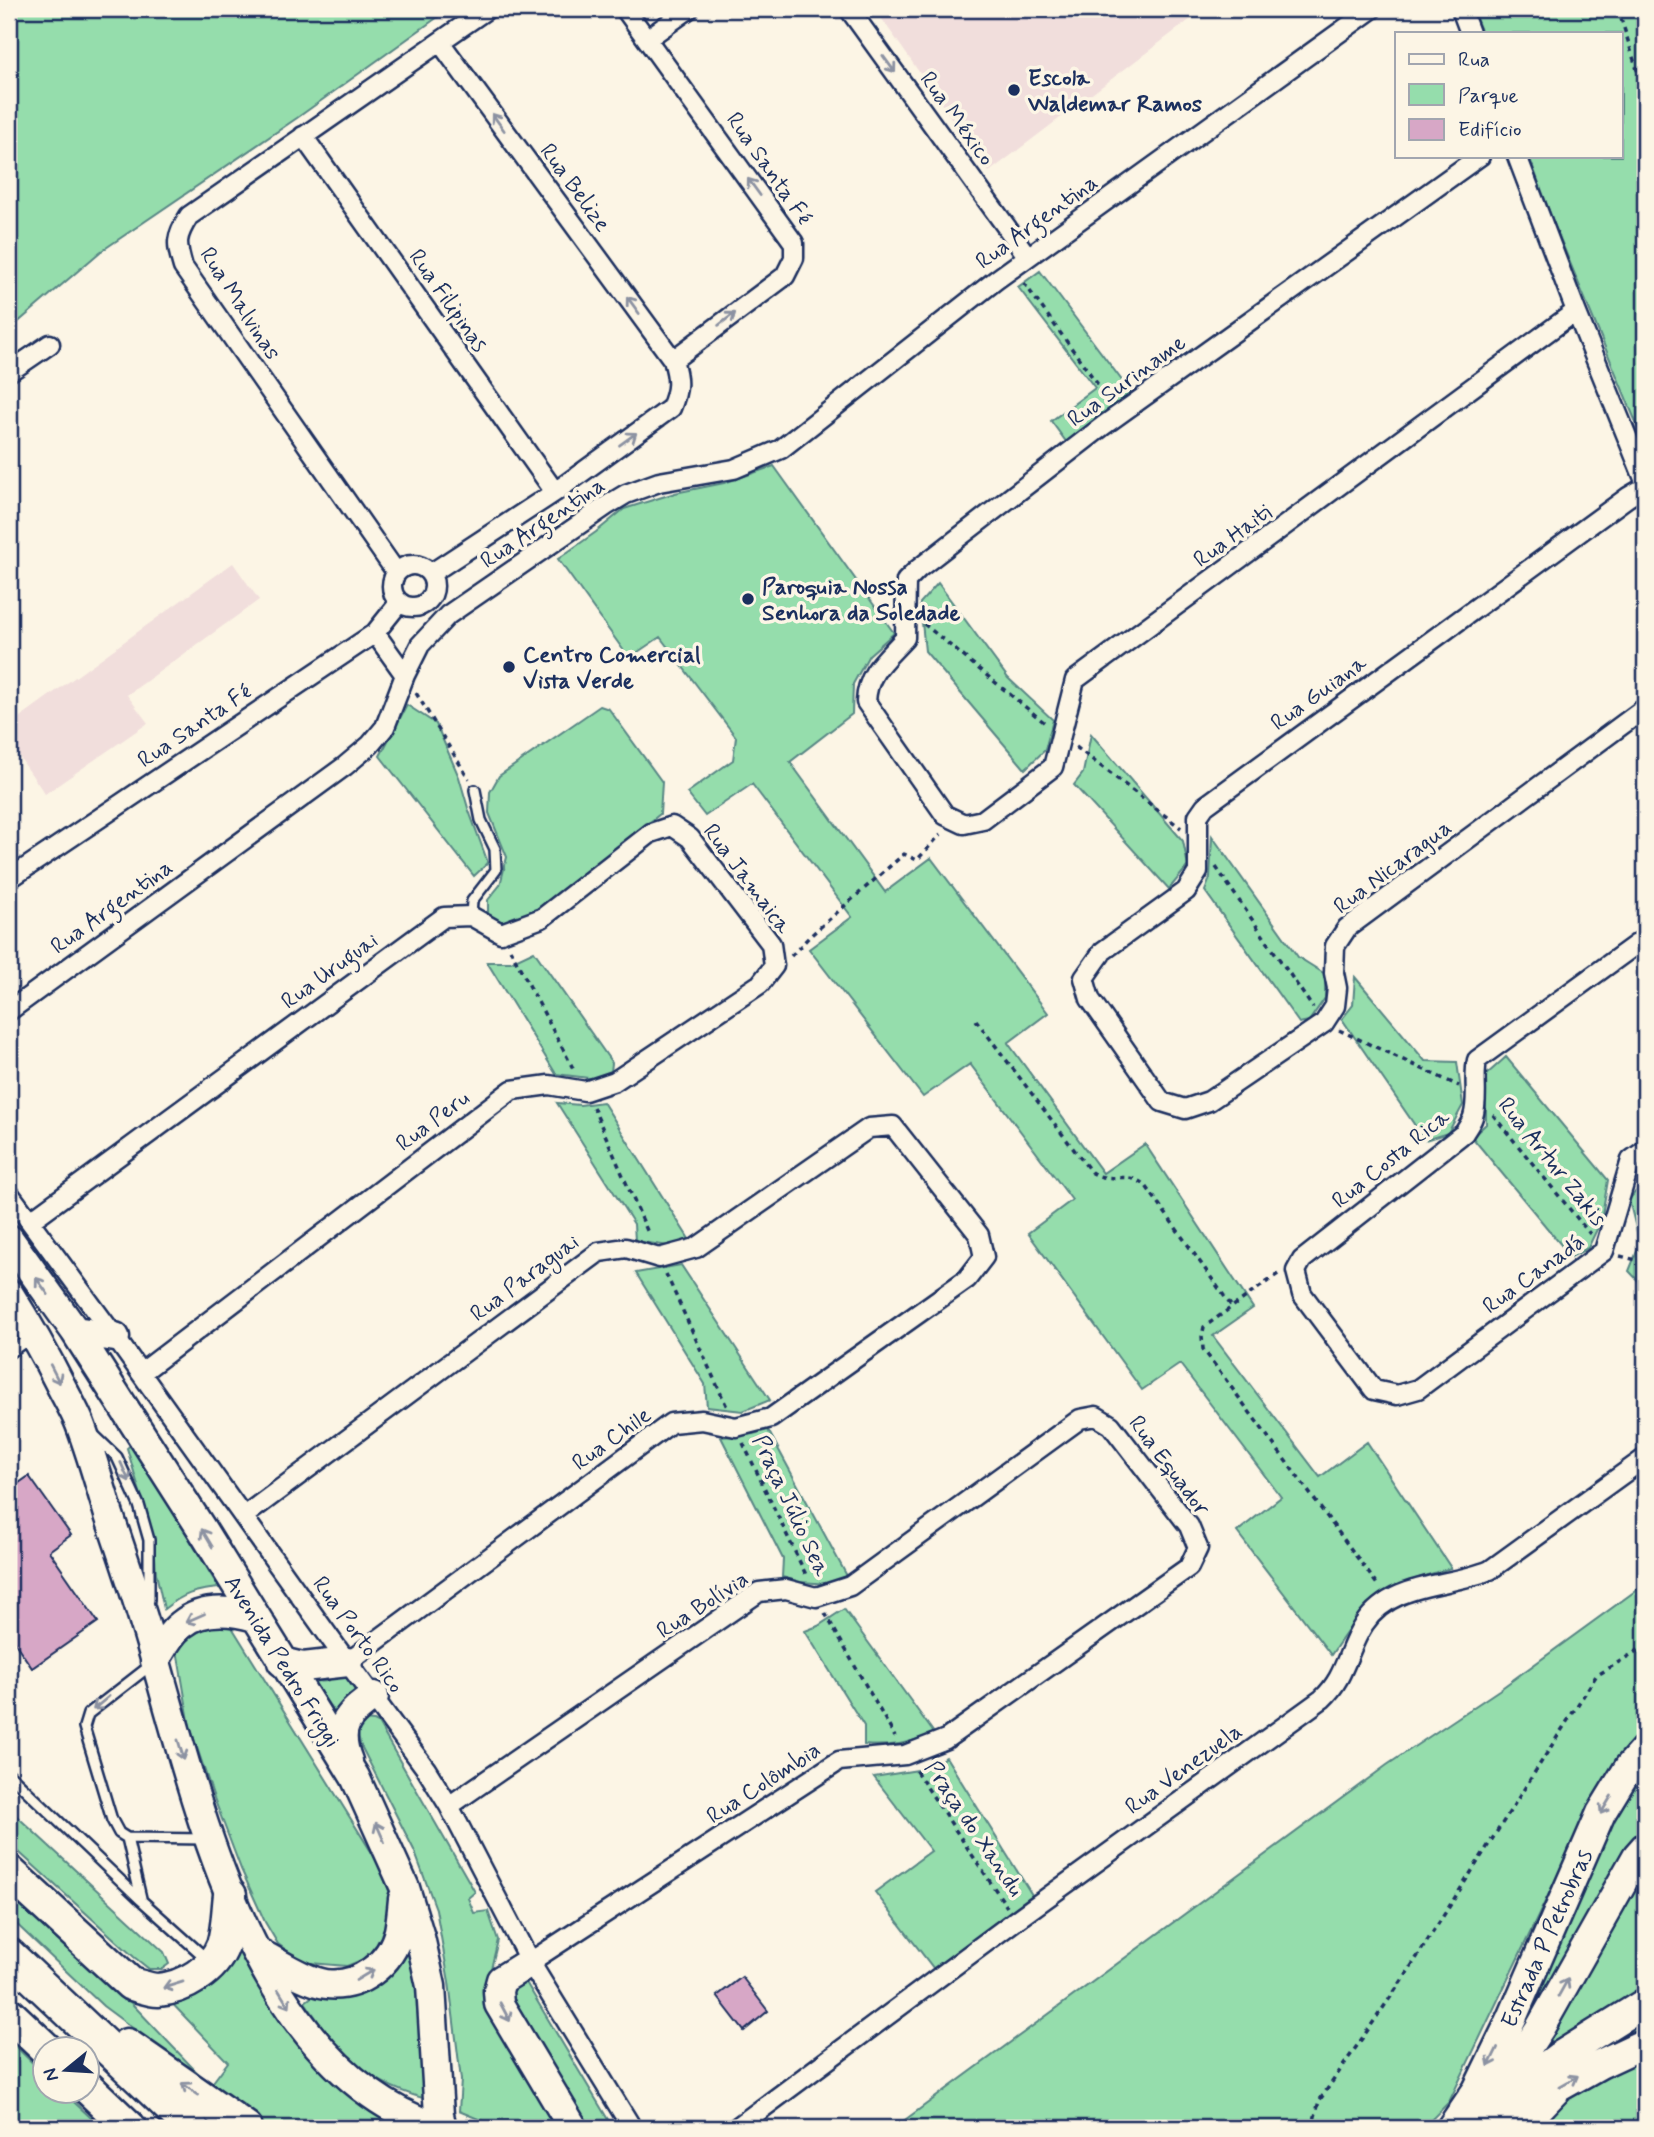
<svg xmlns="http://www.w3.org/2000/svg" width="1654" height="2137" font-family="Mynerve,sans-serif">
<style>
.built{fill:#f1dedc}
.green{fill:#95ddac;stroke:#588685;stroke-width:2}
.building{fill:#d7a7c6;stroke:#1b2f5e;stroke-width:2}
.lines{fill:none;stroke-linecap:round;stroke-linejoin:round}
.lane-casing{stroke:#1b2f5e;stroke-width:14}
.street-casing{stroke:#1b2f5e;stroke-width:23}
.primary-casing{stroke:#1b2f5e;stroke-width:33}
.highway-casing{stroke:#1b2f5e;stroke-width:37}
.path{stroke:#1b2f5e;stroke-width:3.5;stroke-dasharray:5 5;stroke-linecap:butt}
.lane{stroke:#fcf5e5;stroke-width:9}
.street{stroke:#fcf5e5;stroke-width:18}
.primary{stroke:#fcf5e5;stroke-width:28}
.highway{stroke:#fcf5e5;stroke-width:32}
.oneway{stroke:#8c92a2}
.poi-dot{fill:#1b2f5e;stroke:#fcf5e5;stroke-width:2.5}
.labels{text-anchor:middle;stroke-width:7;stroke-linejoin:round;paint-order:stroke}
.poi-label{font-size:23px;font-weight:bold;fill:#1b2f5e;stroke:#fcf5e5;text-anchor:start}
.street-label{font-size:23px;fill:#1b2f5e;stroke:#fcf5e5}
</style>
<rect width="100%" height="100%" fill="#fcf5e5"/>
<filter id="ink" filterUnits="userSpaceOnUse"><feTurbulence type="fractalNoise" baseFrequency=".0143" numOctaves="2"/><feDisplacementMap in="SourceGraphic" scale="14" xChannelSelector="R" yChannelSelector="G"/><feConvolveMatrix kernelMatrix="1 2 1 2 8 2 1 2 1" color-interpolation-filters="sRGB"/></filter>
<g filter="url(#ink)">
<path class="built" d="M 875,9 L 1204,9 L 989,172 Z
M 233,563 L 259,600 L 127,695 L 148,723 L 45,794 L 9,742 L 9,725 Z"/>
<path class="green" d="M 9,9 L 449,9 L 297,118 L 100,252 L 9,330 Z
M 1472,9 L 1645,9 L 1645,444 L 1554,224 L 1529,156 L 1621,156 L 1621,33 L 1482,33 Z
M 1040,271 L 1135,398 L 1070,447 L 1051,421 L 1095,388 L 1018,287 Z
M 774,466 L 894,633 L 869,655 L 853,684 L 852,714 L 790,762 L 885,892 L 931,858 L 1048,1013 L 1008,1043 L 1103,1173 L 1145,1144 L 1253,1308 L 1213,1336 L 1320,1477 L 1367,1442 L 1451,1568 C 1423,1576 1394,1584 1371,1603 C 1358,1615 1341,1640 1331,1655 L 1237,1532 L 1281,1497 L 1180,1364 L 1142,1390 L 1028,1233 L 1072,1200 L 970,1064 L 923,1097 L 809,949 L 852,917 L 752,784 L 705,816 L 687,793 L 733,760 L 736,737 L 660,637 L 629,658 L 558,559 L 596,532 L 624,509 L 675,493 L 724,483 Z
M 938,583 L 1008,678 L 1053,720 L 1045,750 L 1025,769 L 925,651 L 920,603 Z
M 407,705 L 436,724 L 459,777 L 468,808 L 488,863 L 474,876 L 380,756 Z
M 600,706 L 609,709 L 662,782 L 660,814 L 531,917 L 506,925 L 488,915 L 488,900 L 500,885 L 507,857 L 489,813 L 490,792 L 499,776 Z
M 1091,734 L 1183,841 L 1188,866 L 1169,889 L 1074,785 L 1083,773 Z
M 1212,836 L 1298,957 L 1325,974 L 1325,998 L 1309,1021 L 1299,1023 L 1205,891 L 1210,878 Z
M 534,951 L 612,1063 L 611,1072 L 597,1079 L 556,1074 L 487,962 L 511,962 Z
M 1355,977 L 1425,1061 L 1457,1062 L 1463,1105 L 1448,1133 L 1425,1140 L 1342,1019 L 1353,1005 Z
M 1506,1057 L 1608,1180 L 1601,1221 L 1588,1248 L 1571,1257 L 1472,1137 L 1486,1124 L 1486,1075 Z
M 603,1102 L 689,1239 L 669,1246 L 635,1241 L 634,1224 L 557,1103 L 580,1105 Z
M 1645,1180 L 1645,1288 L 1629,1271 L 1640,1244 L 1629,1200 Z
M 681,1265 L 770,1400 L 743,1411 L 707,1407 L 705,1384 L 636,1273 Z
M 768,1430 L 847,1576 L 830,1584 L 800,1582 L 782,1577 L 783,1559 L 721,1437 L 753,1434 Z
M 132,1444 L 219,1588 C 195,1590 183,1594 164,1609 L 156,1573 L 154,1540 L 127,1448 Z
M 1645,1584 L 1645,2128 L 1514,2128 L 1511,2073 L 1588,1812 L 1449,2102 L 1423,2128 L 894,2128 L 1387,1765 L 1499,1690 Z
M 844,1609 L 934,1733 C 910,1744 889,1747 864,1745 L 864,1726 L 805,1631 L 818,1626 Z
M 230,1624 L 380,1866 L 393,1902 L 387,1936 L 364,1959 L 347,1966 L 310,1963 L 293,1955 L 278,1944 L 265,1922 L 241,1869 L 214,1798 L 190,1727 L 177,1650 L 183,1638 L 198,1625 Z
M 341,1668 L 357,1689 L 349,1695 L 338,1718 L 312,1680 C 326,1684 333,1680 341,1668 Z
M 363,1720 L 374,1721 L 378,1723 L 475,1892 L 468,1898 L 474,1913 L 488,1911 L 498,1940 L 490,1973 L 564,2128 L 500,2128 L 459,2111 L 461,2080 L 454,2022 L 449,1982 L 436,1909 L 414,1850 L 360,1744 L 357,1728 Z
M 946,1757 L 1032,1895 L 934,1969 L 875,1892 L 931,1851 L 874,1777 L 924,1769 Z
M 9,1809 L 164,1952 L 169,1964 L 162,1969 L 149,1969 L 134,1957 L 9,1843 Z
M 9,1887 L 117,1988 L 210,2086 L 228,2062 L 164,1995 L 230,1963 L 240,1949 C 267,2000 295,2044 338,2083 C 357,2100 383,2114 405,2128 L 269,2128 L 263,2125 L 103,2006 L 9,1917 Z
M 413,1928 L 434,2101 C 368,2085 343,2058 305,2002 L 313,1996 L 321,1994 Z
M 524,1979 L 613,2128 L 582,2128 L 509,2004 C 511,1991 514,1987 524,1979 Z
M 9,2040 L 45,2075 L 46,2092 L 63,2092 L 102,2128 L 12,2128 L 9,2125 Z"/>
<path class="building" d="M 29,1476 L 71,1535 L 49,1551 L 98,1622 L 32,1668 L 9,1634 L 9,1490 Z
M 742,1977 L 768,2011 L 744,2031 L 717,1996 Z"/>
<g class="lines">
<defs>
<path id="lane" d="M 471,916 L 472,901 L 496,870 L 495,849 L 481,820 L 475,790
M 9,1353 L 31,1337
M 94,1435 L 117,1457 L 139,1505 L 149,1540 L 149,1600
M 151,1665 L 88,1714 L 84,1727 L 112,1820 L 119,1833 L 127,1838 L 207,1839
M 9,1774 L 141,1900 L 208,1960
M 127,1838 L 141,1898"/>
<path id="street" d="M 625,9 L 794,243 L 794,258 L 785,276 L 673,360
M 849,9 L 1028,257
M 1461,9 L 1470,33
M 647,39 L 689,9
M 303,136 L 555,492
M 1480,156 L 1103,426 L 918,569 L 906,581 L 905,638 C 886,659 867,672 866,702 L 945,815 L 964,824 L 983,820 L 1053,767 L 1075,680 L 1576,311
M 1517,156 L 1576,311 L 1645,481
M 9,372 L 50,344
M 1645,487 L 1628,497 L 1205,806 L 1198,816 L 1198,872 L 1186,891 L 1103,951 L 1084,978 L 1090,999 L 1162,1102 L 1185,1109 L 1209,1101 L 1324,1023 L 1335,1006 L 1337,988 L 1334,973 L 1335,946 L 1347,928 L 1645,708
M392 586a21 21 0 1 1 42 0a21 21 0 1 1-42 0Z
M 396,572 L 183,267 C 176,243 175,238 189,216 L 487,9
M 430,574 L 555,492 L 671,408 C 679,389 679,380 673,360 L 440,42
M 375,633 L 405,675
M 9,879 L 375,633 L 399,603
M 1645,938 L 1477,1060 C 1473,1079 1479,1099 1473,1117 C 1471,1123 1467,1128 1464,1133 L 1302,1260 L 1296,1271 L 1302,1294 L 1374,1390 L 1397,1395 L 1418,1389 L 1604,1251 L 1631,1160 L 1645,1150
M 9,1011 L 345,766 L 370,745 L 385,727 L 405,675 L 420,645 L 448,615 L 606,506 L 626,494 L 659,482 L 734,469 L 781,449 L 996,280 L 1372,9
M 9,1193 L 115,1337 L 340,1652 L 426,1769 L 449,1806 L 530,1962 L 632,2128
M 30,1221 L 444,917 L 471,916 L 501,933 L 542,918 L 651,833 L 672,826 L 690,838 L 771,944 L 774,966 L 760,984 L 615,1081 L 585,1091 L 549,1085 L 512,1090 L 141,1373
M 244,1516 L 599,1252 L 626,1248 L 659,1258 L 696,1248 L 869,1128 L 893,1126 L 979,1235 L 984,1257 L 967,1279 L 771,1418 L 736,1427 L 702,1420 L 671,1423 L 348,1662
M 449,1806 L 759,1592 L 786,1589 L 816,1597 L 850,1586 L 1080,1419 L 1096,1416 L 1111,1425 L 1189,1526 L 1198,1548 L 1189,1567 L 946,1739 L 905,1755 L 839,1761 L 530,1962
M 736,2128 L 1016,1920 L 1322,1699 C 1346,1677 1347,1650 1364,1624 C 1393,1581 1447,1588 1490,1570 L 1645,1458"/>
<path id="primary" d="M 9,1239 L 75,1331 L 201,1528 L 355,1777 L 405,1888 L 420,1937 L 431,1986 L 439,2115 L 442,2128
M 9,1294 C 28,1324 45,1354 61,1386 C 67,1398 75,1411 80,1424 C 91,1453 100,1485 109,1515 C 122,1553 135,1592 147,1631 C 197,1798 249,2066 438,2128
M 75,1331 L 115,1337
M 155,1661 C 162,1649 169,1634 181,1625 C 202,1607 231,1610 255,1617
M 282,1662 L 303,1667 L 348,1662
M 348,1761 C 335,1728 346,1715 374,1696
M 257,1952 C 277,1962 305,1981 326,1984 C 359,1988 391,1964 399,1931 C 401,1921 402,1910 403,1899
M 530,1962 L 501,1980 L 498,1991 L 499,2004 L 573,2128
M 1476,2126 L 1540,2028 L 1637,1856 L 1645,1847
M 1496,2127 L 1534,2075 L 1558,2057 L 1645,2003
M 1451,2128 L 1477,2090 L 1512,2018 L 1601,1813 L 1629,1767 L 1645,1749
M 1520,2128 L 1559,2087 L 1600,2064 L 1645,2043"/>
<path id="highway" d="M 9,1872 L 131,1984 C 140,1986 150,1990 158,1990 C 184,1988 214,1970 223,1945 C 228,1930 228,1911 230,1895
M 9,1955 L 192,2128
M 9,2014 L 47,2050
M 127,2045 L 246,2128
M 88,2088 L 130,2128"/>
</defs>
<use href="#lane" class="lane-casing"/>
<use href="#street" class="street-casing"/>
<use href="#primary" class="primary-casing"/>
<use href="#highway" class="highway-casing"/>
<path class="path" d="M 1618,9 L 1645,95
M 1024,283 L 1110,401
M 924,624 L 1045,723
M 416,693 L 469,779
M 1076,747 L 1181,828
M 1216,867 L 1313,1008
M 510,949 L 575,1072
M 791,956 L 809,937 L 904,854 L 917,860 L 941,834
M 976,1020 L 1091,1172 C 1111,1185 1126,1169 1146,1186 L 1232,1307
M 1339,1030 L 1459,1086
M 593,1107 L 649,1235
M 1493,1115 L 1590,1234
M 1620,1256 L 1645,1262
M 666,1274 L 727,1407
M 1278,1274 L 1204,1327 L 1202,1336 L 1203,1349 L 1379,1587
M 743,1443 L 806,1575
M 825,1613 L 895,1737
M 916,1771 L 1007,1907
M 1312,2128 L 1319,2101 L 1405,1976 L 1596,1676 L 1645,1646"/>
<use href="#lane" class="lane"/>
<use href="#street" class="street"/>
<use href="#primary" class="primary"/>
<use href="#highway" class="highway"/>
</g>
<defs><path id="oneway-shaft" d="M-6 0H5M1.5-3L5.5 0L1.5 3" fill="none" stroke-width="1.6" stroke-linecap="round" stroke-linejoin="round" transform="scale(1.75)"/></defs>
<g class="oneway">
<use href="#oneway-shaft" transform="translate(889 64) rotate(54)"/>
<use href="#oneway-shaft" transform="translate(498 122) rotate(-126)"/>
<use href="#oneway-shaft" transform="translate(754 187) rotate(-126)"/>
<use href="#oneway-shaft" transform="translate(633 305) rotate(-126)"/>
<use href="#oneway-shaft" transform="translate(727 319) rotate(-37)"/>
<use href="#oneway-shaft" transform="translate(628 439) rotate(-36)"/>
<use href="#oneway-shaft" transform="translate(42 1286) rotate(-126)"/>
<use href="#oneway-shaft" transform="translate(55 1374) rotate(63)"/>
<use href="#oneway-shaft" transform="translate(125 1472) rotate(66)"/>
<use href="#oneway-shaft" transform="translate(207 1538) rotate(-121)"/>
<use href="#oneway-shaft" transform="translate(195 1618) rotate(156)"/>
<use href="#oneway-shaft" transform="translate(101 1703) rotate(140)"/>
<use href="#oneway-shaft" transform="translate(181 1750) rotate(73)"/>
<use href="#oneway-shaft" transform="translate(1606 1805) rotate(121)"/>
<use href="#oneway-shaft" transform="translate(380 1832) rotate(-114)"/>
<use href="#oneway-shaft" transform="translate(365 1975) rotate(-31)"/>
<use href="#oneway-shaft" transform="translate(173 1985) rotate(163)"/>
<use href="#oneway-shaft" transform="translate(1563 1988) rotate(-61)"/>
<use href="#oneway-shaft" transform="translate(284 1999) rotate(58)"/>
<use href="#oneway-shaft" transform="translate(505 2012) rotate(62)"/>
<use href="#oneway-shaft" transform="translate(1493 2057) rotate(116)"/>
<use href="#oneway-shaft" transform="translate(1569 2081) rotate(-30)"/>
<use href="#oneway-shaft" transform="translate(190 2089) rotate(-145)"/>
</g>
</g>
<g class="poi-dot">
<circle cx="1014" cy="90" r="7"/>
<circle cx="748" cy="599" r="7"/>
<circle cx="509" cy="667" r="7"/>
</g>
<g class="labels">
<g class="poi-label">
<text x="1028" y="85">Escola<tspan x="1028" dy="26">Waldemar Ramos</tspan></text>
<text x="762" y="594">Paroquia Nossa<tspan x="762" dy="26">Senhora da Soledade</tspan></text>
<text x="523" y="662">Centro Comercial<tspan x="523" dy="26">Vista Verde</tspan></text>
</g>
<g class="street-label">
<text transform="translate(958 118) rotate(54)" y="8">Rua México</text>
<text transform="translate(770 168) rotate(55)" y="8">Rua Santa Fé</text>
<text transform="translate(576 187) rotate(54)" y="8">Rua Belize</text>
<text transform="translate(1036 221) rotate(-36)" y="8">Rua Argentina</text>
<text transform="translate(449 300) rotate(55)" y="8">Rua Filipinas</text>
<text transform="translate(241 303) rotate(57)" y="8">Rua Malvinas</text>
<text transform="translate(1126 380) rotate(-36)" y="8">Rua Suriname</text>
<text transform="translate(542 522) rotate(-34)" y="8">Rua Argentina</text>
<text transform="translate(1232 535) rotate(-36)" y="8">Rua Haiti</text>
<text transform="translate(1318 692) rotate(-36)" y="8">Rua Guiana</text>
<text transform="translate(194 725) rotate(-34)" y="8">Rua Santa Fé</text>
<text transform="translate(1392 866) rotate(-37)" y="8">Rua Nicaragua</text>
<text transform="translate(748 878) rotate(53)" y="8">Rua Jamaica</text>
<text transform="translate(111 906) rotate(-36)" y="8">Rua Argentina</text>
<text transform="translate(329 970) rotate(-36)" y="8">Rua Uruguai</text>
<text transform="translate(432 1120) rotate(-37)" y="8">Rua Peru</text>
<text transform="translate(1390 1158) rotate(-39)" y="8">Rua Costa Rica</text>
<text transform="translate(1553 1161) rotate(51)" y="8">Rua Artur Zakis</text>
<text transform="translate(1533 1273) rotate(-36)" y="8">Rua Canadá</text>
<text transform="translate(524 1277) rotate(-37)" y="8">Rua Paraguai</text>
<text transform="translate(611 1438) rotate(-36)" y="8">Rua Chile</text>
<text transform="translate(1170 1465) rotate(53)" y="8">Rua Equador</text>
<text transform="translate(792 1505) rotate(65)" y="8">Praça Júlio Sea</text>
<text transform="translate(702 1604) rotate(-33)" y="8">Rua Bolívia</text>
<text transform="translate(359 1634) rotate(54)" y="8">Rua Porto Rico</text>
<text transform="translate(283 1661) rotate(58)" y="8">Avenida Pedro Friggi</text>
<text transform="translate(1183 1768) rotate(-36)" y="8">Rua Venezuela</text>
<text transform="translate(763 1782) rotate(-33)" y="8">Rua Colômbia</text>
<text transform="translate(975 1828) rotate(56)" y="8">Praça do Xandu</text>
<text transform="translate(1546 1938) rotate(-66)" y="8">Estrada P Petrobras</text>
</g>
</g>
<rect width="1654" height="2137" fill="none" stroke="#fcf5e5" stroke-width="35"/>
<rect x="18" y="18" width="1619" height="2102" fill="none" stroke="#1b2f5e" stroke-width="2.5" filter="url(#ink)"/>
<rect x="1395" y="32" width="228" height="126" fill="#fcf5e5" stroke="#a2a6af" stroke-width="2"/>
<rect x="1409" y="54" width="35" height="10" fill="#fcf5e5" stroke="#a2a6af" stroke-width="2"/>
<text x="1458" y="66" font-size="21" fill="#1b2f5e">Rua</text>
<rect x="1409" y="84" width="35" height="21" fill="#95ddac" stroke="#a2a6af" stroke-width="2"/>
<text x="1458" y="102" font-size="21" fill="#1b2f5e">Parque</text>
<rect x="1409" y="119" width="35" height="21" fill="#d7a7c6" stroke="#a2a6af" stroke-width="2"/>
<text x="1458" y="136" font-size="21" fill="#1b2f5e">Edifício</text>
<g transform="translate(66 2070) rotate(252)"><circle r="33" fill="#fcf5e5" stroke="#a2a6af" stroke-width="2"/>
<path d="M0-5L12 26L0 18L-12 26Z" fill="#1b2f5e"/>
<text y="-10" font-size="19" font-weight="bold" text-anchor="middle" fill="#1b2f5e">N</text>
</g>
</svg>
